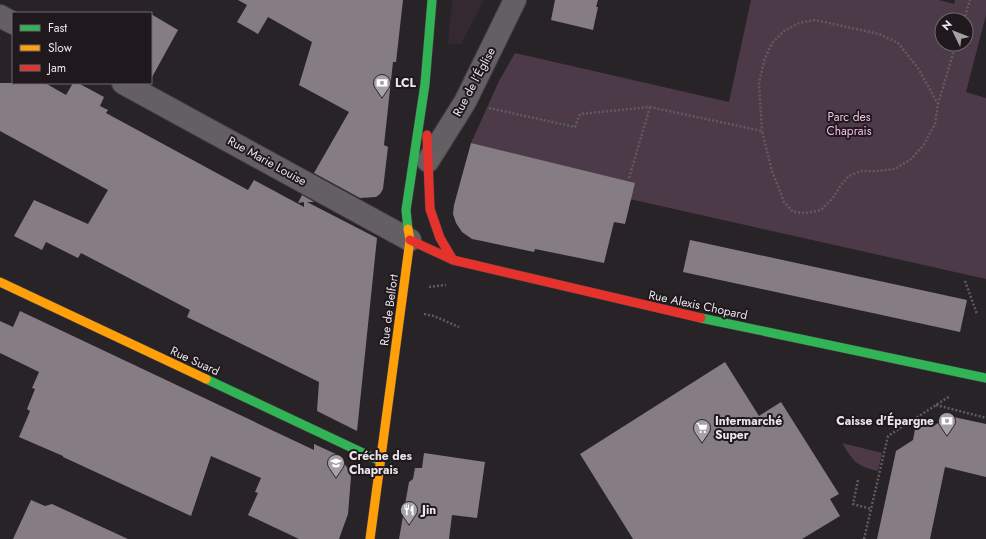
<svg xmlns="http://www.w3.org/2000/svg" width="986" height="539" font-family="Jost,sans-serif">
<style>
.built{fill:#342931}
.green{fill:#4c3a48;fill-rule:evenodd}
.building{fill:#867d84}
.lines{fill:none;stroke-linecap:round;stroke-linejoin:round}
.street-casing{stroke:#444042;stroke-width:24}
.fast-casing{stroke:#444042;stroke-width:10}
.slow-casing{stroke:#444042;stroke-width:10}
.jam-casing{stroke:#444042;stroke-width:10}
.path{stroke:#5f5c5e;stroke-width:2.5;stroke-dasharray:2 2;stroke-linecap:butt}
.street{stroke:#635f62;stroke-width:22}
.fast{stroke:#30b455;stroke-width:9}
.slow{stroke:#ff9f0a;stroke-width:9}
.jam{stroke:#e5322d;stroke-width:9}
.labels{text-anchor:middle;stroke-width:4;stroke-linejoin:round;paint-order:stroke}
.street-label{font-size:12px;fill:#eae5e8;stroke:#1f181d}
.poi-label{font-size:12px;font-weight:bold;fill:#eae5e8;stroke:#1f181d;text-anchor:start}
.park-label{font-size:12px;fill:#f4bee6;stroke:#1f181d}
</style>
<rect width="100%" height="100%" fill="#282326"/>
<path class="built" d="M 452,0 L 484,0 L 461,44 L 448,44 Z"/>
<path class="green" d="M 751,0 L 939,0 L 954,4 L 955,0 L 986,0 L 986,15 L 966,92 L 986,98 L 986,279 L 612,195 L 615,179 L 471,143 L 500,79 L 515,53 L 729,102 ZM 942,20 L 966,20 L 966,44 L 942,44 Z
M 842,443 L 882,453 L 878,471 C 855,465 855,463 842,443 Z"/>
<path class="building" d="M 238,0 L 403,0 L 396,62 L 393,62 L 384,145 L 388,147 L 383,189 L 380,194 L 376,197 L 360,198 L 314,173 L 349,112 L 299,85 L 312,42 L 268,17 L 258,34 L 237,22 L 247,5 Z
M 555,0 L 598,0 L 596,7 L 598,7 L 593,30 L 551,20 Z
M 151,14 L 178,30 L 151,79 Z
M 0,83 L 45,83 L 66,95 L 73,83 L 78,83 L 104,97 L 100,106 L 108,110 L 106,113 L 248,190 L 254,180 L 304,207 L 304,202 L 298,203 L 302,195 L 314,202 L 307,202 L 377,238 L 357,431 L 317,411 L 319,382 L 187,317 L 190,310 L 81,253 L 78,258 L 46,242 L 42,250 L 14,236 L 34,200 L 88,224 L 108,190 L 0,131 Z
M 471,143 L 635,183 L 625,224 L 614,222 L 604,263 L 535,249 L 534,252 L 482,241 L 472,239 L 462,232 L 456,223 L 453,214 L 454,205 Z
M 690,240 L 967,300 L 960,332 L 683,272 Z
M 20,311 L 314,450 L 314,444 L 338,455 L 349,470 L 351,477 L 348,514 L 339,539 L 299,539 L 248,515 L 258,493 L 255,492 L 261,478 L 211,456 L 191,516 L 63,457 L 63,456 L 19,437 L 30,411 L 27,409 L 35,389 L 32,388 L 39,372 L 0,353 L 0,321 L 13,327 Z
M 725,362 L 759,416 L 781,402 L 839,494 L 830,499 L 840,516 L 802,539 L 633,539 L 580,454 Z
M 949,416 L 986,424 L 986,477 L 945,467 L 930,539 L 877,539 L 896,451 L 913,440 L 916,424 L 932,427 Z
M 424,453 L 485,462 L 477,518 L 452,515 L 449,539 L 399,539 L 409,482 L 413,479 L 415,468 L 422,468 Z
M 31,500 L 45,506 L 52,504 L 128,539 L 13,539 Z"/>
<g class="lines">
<defs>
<path id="street" d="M 0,16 L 13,23
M 123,83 L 410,240
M 428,161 L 465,102 L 515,0"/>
<path id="fast" d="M 408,229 L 406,210 L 425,84 L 432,0
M 701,318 L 986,378
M 206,379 L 380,461"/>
<path id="slow" d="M 0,282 L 206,379
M 370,539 L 410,240 L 408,229"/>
<path id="jam" d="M 427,135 L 430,209 L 440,238 L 453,260
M 410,240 L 453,260 L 701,318"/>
</defs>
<use href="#street" class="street-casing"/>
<use href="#fast" class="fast-casing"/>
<use href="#slow" class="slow-casing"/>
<use href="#jam" class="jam-casing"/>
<path class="path" d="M 964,20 L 970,0
M 938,104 L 956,44
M 489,108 L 575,127 L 580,114 L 650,107 L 762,131 L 772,171 L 784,202 L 793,212 L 805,213 L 821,210 L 832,199 L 841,185 L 849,176 L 861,171 L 876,171 L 895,169 L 911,159 L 923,146 L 935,124 L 938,104 L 918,68 L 898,43 L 879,34 L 815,20 L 799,23 L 784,31 L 772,43 L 764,61 L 759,83 L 762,131
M 629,178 L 650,107
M 965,281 L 977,314
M 429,287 L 446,285
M 424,314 L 434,316 L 459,327
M 936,405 L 986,418
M 897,420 L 904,425
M 858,480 L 853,504 L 871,509
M 864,539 L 888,436 L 950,396"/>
<use href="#street" class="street"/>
<use href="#fast" class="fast"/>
<use href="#slow" class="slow"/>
<use href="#jam" class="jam"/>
</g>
<defs>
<symbol id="bank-pin" viewBox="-11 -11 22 30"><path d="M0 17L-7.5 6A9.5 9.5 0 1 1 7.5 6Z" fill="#a6a1a4" stroke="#1f181d"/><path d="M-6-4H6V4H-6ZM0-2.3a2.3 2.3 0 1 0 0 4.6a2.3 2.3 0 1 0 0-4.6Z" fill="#fff"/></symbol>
<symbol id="supermarket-pin" viewBox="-11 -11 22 30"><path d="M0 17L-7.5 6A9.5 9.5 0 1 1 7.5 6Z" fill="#a6a1a4" stroke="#1f181d"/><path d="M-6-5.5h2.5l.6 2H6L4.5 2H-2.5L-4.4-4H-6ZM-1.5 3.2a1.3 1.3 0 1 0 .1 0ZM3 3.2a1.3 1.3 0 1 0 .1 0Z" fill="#fff"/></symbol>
<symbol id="school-pin" viewBox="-11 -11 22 30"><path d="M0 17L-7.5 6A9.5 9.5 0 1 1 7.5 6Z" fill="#a6a1a4" stroke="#1f181d"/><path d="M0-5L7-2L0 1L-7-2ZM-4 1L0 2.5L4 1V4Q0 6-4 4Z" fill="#fff"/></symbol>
<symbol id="restaurant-pin" viewBox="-11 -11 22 30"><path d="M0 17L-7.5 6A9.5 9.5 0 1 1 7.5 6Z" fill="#a6a1a4" stroke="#1f181d"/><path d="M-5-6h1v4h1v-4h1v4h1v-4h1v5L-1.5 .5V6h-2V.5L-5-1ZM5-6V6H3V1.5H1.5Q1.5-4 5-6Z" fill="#fff"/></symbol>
</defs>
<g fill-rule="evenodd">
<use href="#bank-pin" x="372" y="73" width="20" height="27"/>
<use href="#bank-pin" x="937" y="411" width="20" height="27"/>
<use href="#supermarket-pin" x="692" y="418" width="20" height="27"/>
<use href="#school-pin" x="326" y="453" width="20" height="27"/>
<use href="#restaurant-pin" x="399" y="500" width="20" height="27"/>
</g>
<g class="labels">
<g class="street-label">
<text transform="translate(474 82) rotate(-62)" y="4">Rue de l’Église</text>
<text transform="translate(267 161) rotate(29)" y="4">Rue Marie Louise</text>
<text transform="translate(698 305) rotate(12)" y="4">Rue Alexis Chopard</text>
<text transform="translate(389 310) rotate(-82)" y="4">Rue de Belfort</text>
<text transform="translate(195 361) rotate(25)" y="4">Rue Suard</text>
</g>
<g class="poi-label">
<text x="395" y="87">LCL</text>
<text x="715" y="425">Intermarché<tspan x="715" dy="14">Super</tspan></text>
<text x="934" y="425" text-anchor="end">Caisse d'Épargne</text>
<text x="349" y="460">Créche des<tspan x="349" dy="14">Chaprais</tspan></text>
<text x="422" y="514">Jin</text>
</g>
<g class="park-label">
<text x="849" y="121">Parc des<tspan x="849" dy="14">Chaprais</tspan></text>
</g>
</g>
<rect x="12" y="12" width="140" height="72" fill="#1f181d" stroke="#706a6e"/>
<rect x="20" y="25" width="20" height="6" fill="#30b455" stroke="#706a6e"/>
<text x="48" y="32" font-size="12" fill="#eae5e8">Fast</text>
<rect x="20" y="45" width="20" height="6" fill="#ff9f0a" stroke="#706a6e"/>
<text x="48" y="52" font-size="12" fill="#eae5e8">Slow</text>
<rect x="20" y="65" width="20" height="6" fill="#e5322d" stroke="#706a6e"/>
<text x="48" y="72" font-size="12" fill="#eae5e8">Jam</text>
<g transform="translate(954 32) rotate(313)"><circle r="19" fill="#1f181d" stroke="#706a6e"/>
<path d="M0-3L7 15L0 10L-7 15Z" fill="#a6a1a4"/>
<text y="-6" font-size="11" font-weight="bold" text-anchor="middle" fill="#eae5e8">N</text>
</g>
</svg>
